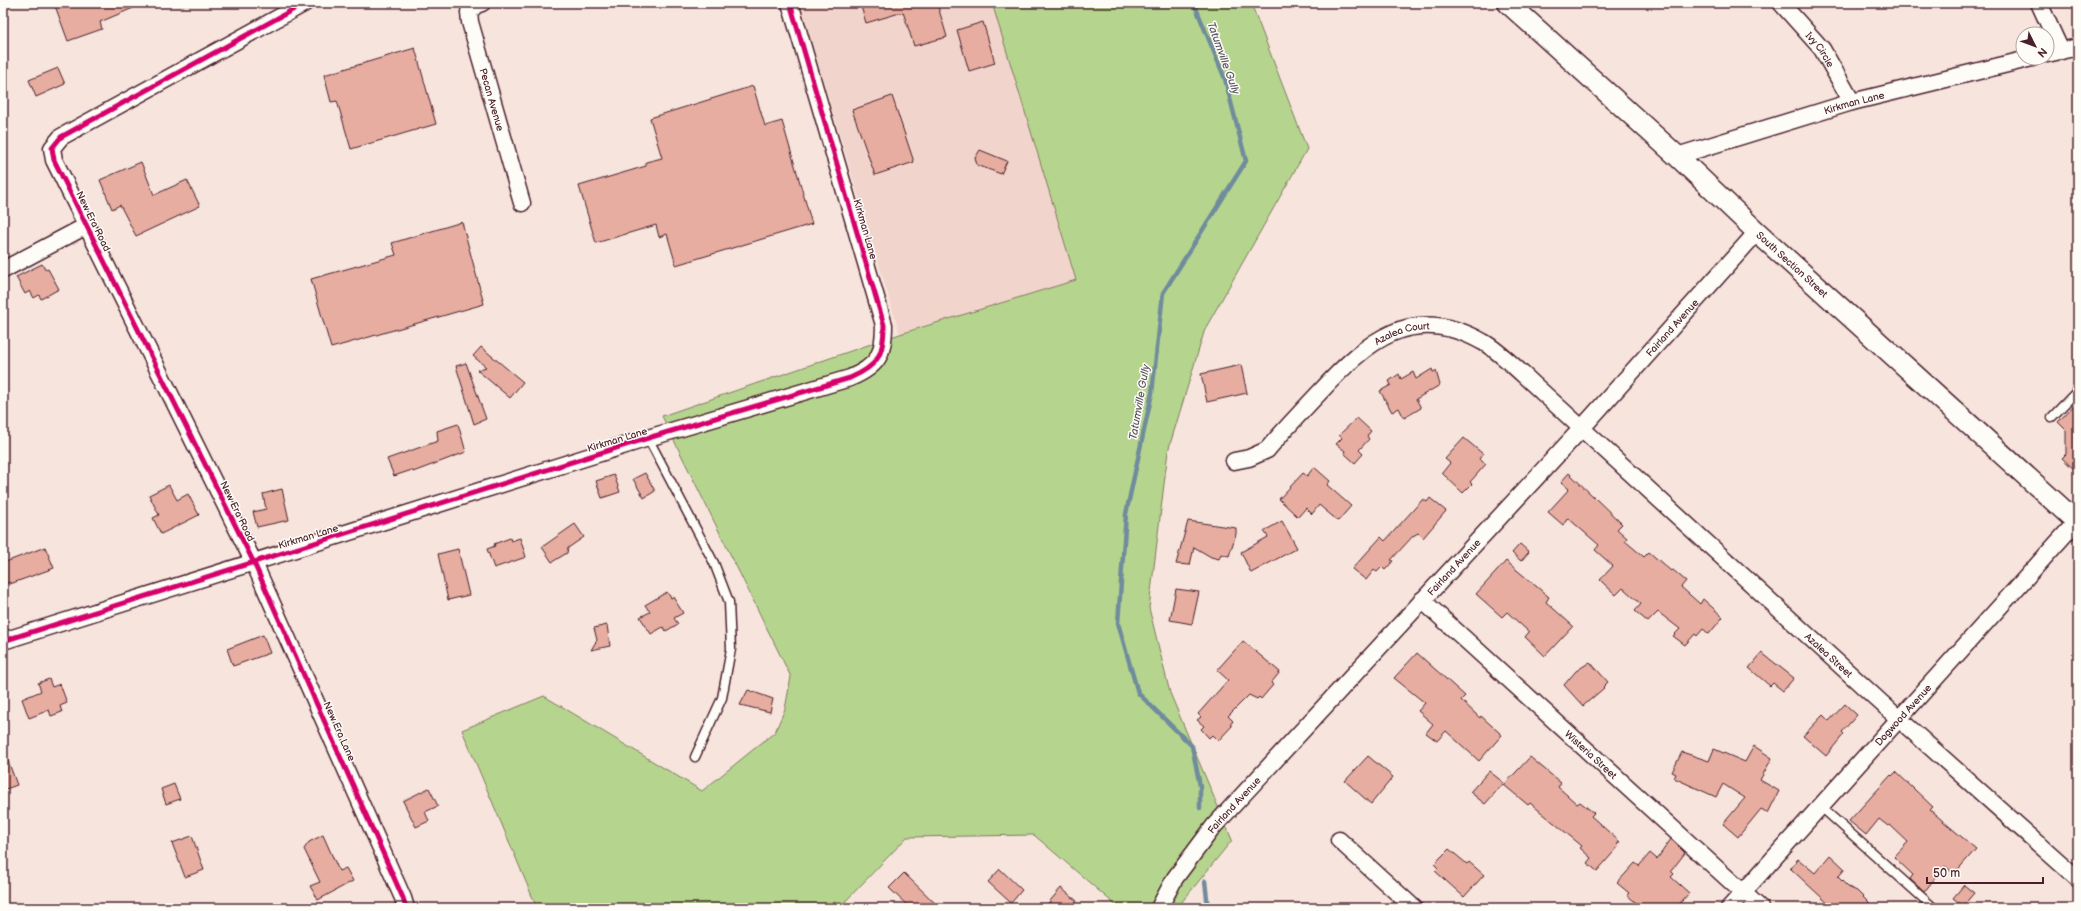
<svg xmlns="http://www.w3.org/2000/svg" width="2081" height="911" font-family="'Balsamiq Sans',sans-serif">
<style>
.built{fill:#f1d4cb}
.green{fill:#b5d58f;stroke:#807a5d}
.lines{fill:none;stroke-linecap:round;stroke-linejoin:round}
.stream{stroke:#6f8c9c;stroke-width:4.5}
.building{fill:#e6ada0;stroke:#4a1f2b}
.service-casing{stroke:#4a1f2b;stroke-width:11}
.minor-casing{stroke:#4a1f2b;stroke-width:19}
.tertiary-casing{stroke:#4a1f2b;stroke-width:23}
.service{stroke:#fdfcf7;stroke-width:8}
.minor{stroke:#fdfcf7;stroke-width:16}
.tertiary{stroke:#fdfcf7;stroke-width:20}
.cycleway-casing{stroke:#fdfcf7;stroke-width:8}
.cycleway{stroke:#d6006c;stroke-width:5}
.labels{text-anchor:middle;stroke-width:3;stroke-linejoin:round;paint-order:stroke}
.street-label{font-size:10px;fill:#4a1f2b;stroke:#fdfcf7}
.water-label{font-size:11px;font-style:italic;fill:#5d5664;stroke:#fdfcf7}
</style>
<rect width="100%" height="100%" fill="#f6e4dd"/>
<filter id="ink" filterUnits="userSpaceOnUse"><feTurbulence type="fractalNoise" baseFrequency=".025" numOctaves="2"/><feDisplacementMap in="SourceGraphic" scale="8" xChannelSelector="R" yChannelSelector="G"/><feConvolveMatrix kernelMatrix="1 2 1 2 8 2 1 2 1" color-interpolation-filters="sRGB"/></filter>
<g filter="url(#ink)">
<path class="built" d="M 800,3 L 992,3 L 1076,280 L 900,334 Z"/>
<path class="green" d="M 992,3 L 1251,3 L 1307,149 L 1205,329 L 1168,451 L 1149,608 L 1170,693 L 1232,840 L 1177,908 L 1119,908 L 1034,835 L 907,837 L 839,908 L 537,908 L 462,730 L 544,696 L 702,791 L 775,732 L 785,709 L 791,677 L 662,416 L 900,334 L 1076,280 Z"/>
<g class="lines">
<path class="stream" d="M 1194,3 L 1225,79 L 1246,161 L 1163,293 L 1152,393 L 1126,514 L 1118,623 L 1138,693 L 1192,746 L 1200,786 L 1200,808
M 1205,881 L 1208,908"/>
</g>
<path class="building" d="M 54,3 L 145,3 L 100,22 L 102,29 L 68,41 Z
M 860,3 L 937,3 L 947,37 L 914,46 L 903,12 L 866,23 Z
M 983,22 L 995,63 L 969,71 L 957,30 Z
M 415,48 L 436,124 L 351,149 L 337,101 L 331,102 L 324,75 Z
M 58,68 L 65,84 L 36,97 L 29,80 Z
M 753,86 L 765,126 L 782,121 L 812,224 L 676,265 L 667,234 L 659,237 L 656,225 L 596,243 L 579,186 L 646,166 L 646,162 L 662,158 L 650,118 Z
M 892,96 L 914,162 L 875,175 L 852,110 Z
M 980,150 L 1007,161 L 1001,174 L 977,165 L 975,158 Z
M 141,162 L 154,195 L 187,180 L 200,206 L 136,236 L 120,205 L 112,209 L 100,180 Z
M 462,222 L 484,304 L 331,348 L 311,279 L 396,255 L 392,243 Z
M 42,264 L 46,270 L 48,269 L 59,289 L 41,299 L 39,295 L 34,298 L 30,291 L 25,294 L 16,277 Z
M 481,347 L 523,382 L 510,398 L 477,370 L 486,367 L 473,356 Z
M 466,363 L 486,419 L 474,424 L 456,366 Z
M 1241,365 L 1247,393 L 1207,402 L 1201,374 Z
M 1432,369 L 1433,372 L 1436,371 L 1440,385 L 1416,399 L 1421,408 L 1404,418 L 1399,408 L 1392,412 L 1380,391 L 1391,385 L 1389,381 L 1399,374 L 1401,379 L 1413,372 L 1416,379 Z
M 2078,401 L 2078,473 L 2062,458 L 2066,454 L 2066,430 L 2058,422 Z
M 1357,418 L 1371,431 L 1367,436 L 1369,439 L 1359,450 L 1363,454 L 1355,463 L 1344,453 L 1345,451 L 1336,444 L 1342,438 L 1339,435 Z
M 458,424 L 466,452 L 413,472 L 412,470 L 394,476 L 387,459 L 438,441 L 437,431 Z
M 1464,438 L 1483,454 L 1479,459 L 1486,464 L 1470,482 L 1472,484 L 1463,493 L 1442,473 L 1450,463 L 1445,459 Z
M 1314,467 L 1330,481 L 1327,485 L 1351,506 L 1338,521 L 1319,505 L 1312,514 L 1306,508 L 1298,517 L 1279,499 L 1303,473 L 1307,476 Z
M 645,473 L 655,491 L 644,498 L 633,479 Z
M 1569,473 L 1622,524 L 1617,529 L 1627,538 L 1625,541 L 1644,557 L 1649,552 L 1671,571 L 1673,570 L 1686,581 L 1681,587 L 1700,604 L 1703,599 L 1723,617 L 1709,634 L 1703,629 L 1697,636 L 1695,634 L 1685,645 L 1673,636 L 1680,629 L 1658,612 L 1648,622 L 1635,611 L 1641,604 L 1623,588 L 1616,595 L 1600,580 L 1613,566 L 1595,550 L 1599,545 L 1568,518 L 1563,525 L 1548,512 L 1569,489 L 1561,482 Z
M 614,475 L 620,492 L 602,498 L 596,481 Z
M 169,485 L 177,500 L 188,494 L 199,515 L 161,534 L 153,518 L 159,515 L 149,495 Z
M 282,489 L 289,520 L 257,527 L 253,512 L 266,509 L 263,494 Z
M 1430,498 L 1446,511 L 1423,538 L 1418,533 L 1413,536 L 1391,560 L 1393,561 L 1385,570 L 1382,567 L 1377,572 L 1374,570 L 1366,580 L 1352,569 L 1381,537 L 1385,541 L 1423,499 L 1427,502 Z
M 1188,521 L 1236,528 L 1236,534 L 1229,556 L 1221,554 L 1219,559 L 1211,557 L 1194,547 L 1190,565 L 1176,564 Z
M 1282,521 L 1297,548 L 1251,573 L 1241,552 L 1268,537 L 1264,531 Z
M 575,524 L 584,537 L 568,548 L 567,553 L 552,562 L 542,547 Z
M 510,538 L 511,541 L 520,538 L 526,557 L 494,568 L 487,549 L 495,546 L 494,544 Z
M 1520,544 L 1529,552 L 1521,561 L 1512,553 Z
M 45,547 L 54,568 L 10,584 L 10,582 L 3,585 L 3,563 Z
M 458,549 L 469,595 L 448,600 L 438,554 Z
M 1506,561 L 1549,597 L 1546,602 L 1573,626 L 1545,656 L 1525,637 L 1529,632 L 1507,612 L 1502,617 L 1476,594 Z
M 1176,589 L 1199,592 L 1192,624 L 1170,620 Z
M 667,592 L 671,598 L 673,597 L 683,613 L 674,618 L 678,624 L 666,631 L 663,627 L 651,634 L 640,617 L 650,612 L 645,605 Z
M 607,625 L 610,646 L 591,650 L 597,640 L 594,628 Z
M 263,635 L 270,653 L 233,666 L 227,649 Z
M 1243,641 L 1280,672 L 1271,683 L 1273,685 L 1261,699 L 1259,697 L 1257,699 L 1249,695 L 1228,716 L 1233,721 L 1230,725 L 1232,726 L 1218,741 L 1212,735 L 1209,738 L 1201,729 L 1204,726 L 1197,720 L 1201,717 L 1198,714 L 1228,680 L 1217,670 Z
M 1417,653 L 1465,696 L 1461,700 L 1480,718 L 1481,716 L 1502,735 L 1479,761 L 1446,731 L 1437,741 L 1426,733 L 1433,724 L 1418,711 L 1425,703 L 1394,678 Z
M 1762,653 L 1794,678 L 1783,691 L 1773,683 L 1770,686 L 1749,668 Z
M 1590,662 L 1608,682 L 1603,687 L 1604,688 L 1583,706 L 1564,685 L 1576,671 Z
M 49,679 L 52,687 L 60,684 L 67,703 L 60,706 L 62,712 L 51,716 L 49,710 L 29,718 L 22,699 L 41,691 L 38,683 Z
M 748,690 L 773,699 L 770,712 L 740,705 Z
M 1845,704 L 1857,715 L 1842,732 L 1844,734 L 1826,756 L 1803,736 L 1823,715 L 1829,721 Z
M 1754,746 L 1772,758 L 1760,780 L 1779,791 L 1768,813 L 1761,809 L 1738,837 L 1723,824 L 1745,798 L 1723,784 L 1716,797 L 1674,778 L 1676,774 L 1672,772 L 1682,752 L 1709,761 L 1714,749 L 1745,762 Z
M 4,750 L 17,785 L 3,790 L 3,751 Z
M 1368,756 L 1393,777 L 1371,804 L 1345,781 Z
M 1530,757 L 1561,783 L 1558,787 L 1577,804 L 1580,802 L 1594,813 L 1591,816 L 1620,842 L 1617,844 L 1619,846 L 1597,871 L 1587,863 L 1591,858 L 1580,848 L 1582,846 L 1530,803 L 1528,805 L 1504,785 Z
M 1489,771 L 1504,783 L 1485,804 L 1470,792 Z
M 1896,772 L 1933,807 L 1930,810 L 1976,849 L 1954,874 L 1945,866 L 1924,892 L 1910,879 L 1913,875 L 1894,857 L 1908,842 L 1890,825 L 1888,826 L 1879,819 L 1866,835 L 1849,821 L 1891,775 L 1892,776 Z
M 174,784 L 180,799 L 166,804 L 161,789 Z
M 429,788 L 438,806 L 425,812 L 429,821 L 416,827 L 403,801 Z
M 323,835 L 339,871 L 346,868 L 353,881 L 318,900 L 310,886 L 320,882 L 304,849 L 309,842 Z
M 192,836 L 204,870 L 185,877 L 172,843 Z
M 1671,839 L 1685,853 L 1671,871 L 1674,874 L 1671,877 L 1689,893 L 1676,908 L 1642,908 L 1627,895 L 1629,893 L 1617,883 L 1635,863 L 1639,866 L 1650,853 L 1657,859 Z
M 1449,849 L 1467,864 L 1469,862 L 1484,875 L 1464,897 L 1435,871 L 1438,868 L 1434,864 Z
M 1830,855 L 1845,869 L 1838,877 L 1848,887 L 1857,891 L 1874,908 L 1833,908 L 1790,868 L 1798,859 L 1815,873 Z
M 1000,869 L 1022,890 L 1011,903 L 988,882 Z
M 904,873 L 940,908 L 910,908 L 889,888 Z
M 1964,885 L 1974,893 L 1963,906 L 1953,898 Z
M 1061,888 L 1077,901 L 1071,908 L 1044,908 Z"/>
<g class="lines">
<defs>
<path id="service" d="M 2052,417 L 2078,390
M 648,438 L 714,563 L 729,602 L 731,649 L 722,698 L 695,757
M 1820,806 L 1934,908"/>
<g id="minor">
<path d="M 305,3 L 61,137 L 52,148 L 54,160 L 254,563 L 403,898 L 406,908"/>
<path id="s1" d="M 482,3 L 476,5 L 469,12 L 470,22 L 522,203"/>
<path id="s2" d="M 1781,3 L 1822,49 L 1852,102"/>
<path d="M 2039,3 L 2061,51"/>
<path d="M 2047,54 L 2078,47"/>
<path id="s3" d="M 1677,156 L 1852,102 L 2032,58"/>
<path d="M 3,270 L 86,226"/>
<path id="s4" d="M 1234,461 L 1249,458 L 1267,450 C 1284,430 1302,411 1320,392 C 1367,341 1412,302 1483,342 C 1500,351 1525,377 1541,391 L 1899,719 L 2078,879"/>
<path id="s5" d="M 1422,600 L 1760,908"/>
<path d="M 3,641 L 648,438 L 850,378 C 878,366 884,355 884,325 L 790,3"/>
<path d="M 1339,840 L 1414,908"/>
<path id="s6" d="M 1159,908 L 1175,878 L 1214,826 L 1582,428 L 1757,232"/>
<path id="s7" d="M 1729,908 L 2076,522"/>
</g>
<g id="tertiary">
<path id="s8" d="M 1508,3 L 1677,156 L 1757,232 L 2078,523"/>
</g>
</defs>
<use href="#service" class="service-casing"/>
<use href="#minor" class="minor-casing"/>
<use href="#tertiary" class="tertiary-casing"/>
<use href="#service" class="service"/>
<use href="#minor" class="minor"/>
<use href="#tertiary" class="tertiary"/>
<defs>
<path id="cycleway" d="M 305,3 L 61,137 L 52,148 L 54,160 L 254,563 L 403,898 L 406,908
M 3,641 L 648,438 L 850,378 C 878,366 884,355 884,325 L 790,3"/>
</defs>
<use href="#cycleway" class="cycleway-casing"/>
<use href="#cycleway" class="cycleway"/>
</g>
</g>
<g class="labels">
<g class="street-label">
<text dy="4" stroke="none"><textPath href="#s2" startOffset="61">Ivy Circle</textPath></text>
<text dy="4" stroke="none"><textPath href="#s1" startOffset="107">Pecan Avenue</textPath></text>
<text dy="4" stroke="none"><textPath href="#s3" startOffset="185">Kirkman Lane</textPath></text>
<text transform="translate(94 221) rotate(64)" y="4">New Era Road</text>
<text transform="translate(866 229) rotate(74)" y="4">Kirkman Lane</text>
<text dy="4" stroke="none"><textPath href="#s8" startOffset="386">South Section Street</textPath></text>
<text dy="4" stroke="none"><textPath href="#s6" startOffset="776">Fairland Avenue</textPath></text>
<text dy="4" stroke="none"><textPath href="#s4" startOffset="217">Azalea Court</textPath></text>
<text transform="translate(617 439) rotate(-17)" y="4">Kirkman Lane</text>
<text transform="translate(238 511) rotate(64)" y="4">New Era Road</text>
<text transform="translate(308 536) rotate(-17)" y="4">Kirkman Lane</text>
<text dy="4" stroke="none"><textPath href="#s6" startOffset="452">Fairland Avenue</textPath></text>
<text dy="4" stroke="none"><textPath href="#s4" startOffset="769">Azalea Street</textPath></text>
<text dy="4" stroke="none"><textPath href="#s7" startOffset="260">Dogwood Avenue</textPath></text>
<text transform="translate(340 731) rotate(66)" y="4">New Era Lane</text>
<text dy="4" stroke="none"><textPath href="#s5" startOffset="229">Wisteria Street</textPath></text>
<text dy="4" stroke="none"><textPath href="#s6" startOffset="128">Fairland Avenue</textPath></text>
</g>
<g class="water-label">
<text transform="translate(1224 58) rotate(70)" y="4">Tatumville Gully</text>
<text transform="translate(1139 402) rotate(-80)" y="4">Tatumville Gully</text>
</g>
</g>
<rect width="2081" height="911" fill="none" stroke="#fdfcf7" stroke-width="16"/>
<rect x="8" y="8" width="2065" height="895" fill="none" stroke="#4a1f2b" stroke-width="1.5" filter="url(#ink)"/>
<g transform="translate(2035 46) rotate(132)"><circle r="19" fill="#fdfcf7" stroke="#b5a4a5"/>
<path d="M0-3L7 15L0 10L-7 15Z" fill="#4a1f2b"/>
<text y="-6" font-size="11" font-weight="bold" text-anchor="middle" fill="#4a1f2b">N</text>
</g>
<path d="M1927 877v6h116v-6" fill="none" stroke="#4a1f2b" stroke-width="2"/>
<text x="1933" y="877" font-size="12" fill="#4a1f2b" stroke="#fdfcf7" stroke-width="3" paint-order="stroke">50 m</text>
</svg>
